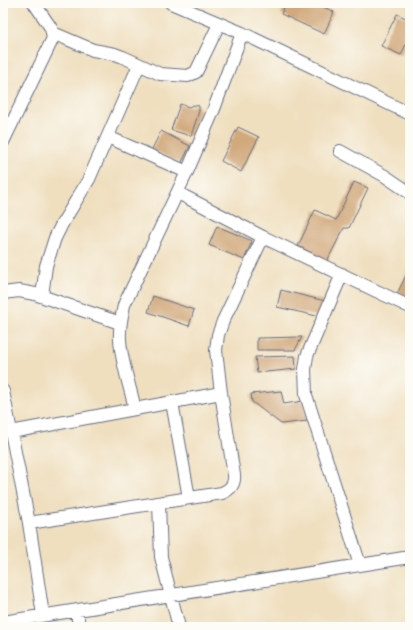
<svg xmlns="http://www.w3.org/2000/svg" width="413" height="630" font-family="'Gentium Book Plus',serif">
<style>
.building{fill:#d1a97d}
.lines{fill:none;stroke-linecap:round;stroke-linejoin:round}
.minor-casing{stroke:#656d80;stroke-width:14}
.minor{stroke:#fff;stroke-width:12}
</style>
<rect width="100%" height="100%" fill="#fdfcf7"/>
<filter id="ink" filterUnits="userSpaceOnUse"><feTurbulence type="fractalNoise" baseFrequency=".025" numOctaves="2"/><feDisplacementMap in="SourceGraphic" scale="8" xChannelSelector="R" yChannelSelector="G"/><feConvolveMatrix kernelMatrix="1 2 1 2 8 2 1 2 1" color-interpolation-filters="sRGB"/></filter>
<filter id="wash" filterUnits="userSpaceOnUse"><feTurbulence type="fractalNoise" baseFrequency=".012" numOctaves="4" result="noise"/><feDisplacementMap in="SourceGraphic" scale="16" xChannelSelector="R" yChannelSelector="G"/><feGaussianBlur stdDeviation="0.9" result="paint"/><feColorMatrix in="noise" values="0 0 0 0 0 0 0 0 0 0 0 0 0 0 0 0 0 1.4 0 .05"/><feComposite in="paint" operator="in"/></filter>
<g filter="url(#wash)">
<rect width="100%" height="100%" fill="#efdfbf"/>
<g id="blocks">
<path class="building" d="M 286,3 L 315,3 L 334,12 L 324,34 L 281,14 Z
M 397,14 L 410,20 L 410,36 L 401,55 L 381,46 Z
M 180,104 L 189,107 L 193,105 L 199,106 L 199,111 L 191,136 L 171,130 Z
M 238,127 L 259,137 L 241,172 L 221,161 Z
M 161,131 L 190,146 L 181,164 L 152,149 Z
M 354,182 L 368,188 L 349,228 L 344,228 L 327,261 L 298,246 L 315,210 L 336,220 Z
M 217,226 L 252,241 L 244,260 L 209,245 Z
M 410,267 L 410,300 L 397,294 Z
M 281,290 L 325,301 L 321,317 L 277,307 Z
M 153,296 L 194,310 L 189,326 L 148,312 Z
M 302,337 L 295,350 L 257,350 L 257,338 Z
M 295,356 L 296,369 L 257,373 L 255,357 Z
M 281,391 L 284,404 L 303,401 L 308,421 L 281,424 L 252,402 L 251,394 Z"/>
</g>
</g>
<g filter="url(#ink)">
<use href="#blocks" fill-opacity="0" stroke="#656d80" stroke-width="1"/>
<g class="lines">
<defs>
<path id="minor" d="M 171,3 L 242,33 L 410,114
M 53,33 L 93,50 L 115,54 L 123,57 L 160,74 L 188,76 L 196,72 L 198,68 L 219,24
M 108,137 L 187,172
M 3,142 L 53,38 L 51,28 L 34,3
M 340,151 L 385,176 L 410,193
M 178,193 L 263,237 L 410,307
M 342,274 L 307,356 L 305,369 L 306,395 L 360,565
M 3,293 L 19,291 L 35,294 L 120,323
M 42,296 L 46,266 L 55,238 L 62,224 L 89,179 L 139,65
M 3,391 L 29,523 L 43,615
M 172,402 L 189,498
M 135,409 C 130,386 121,362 120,339 C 119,327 122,316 124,305 L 187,172 L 214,109 L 242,33
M 11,432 L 221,393
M 159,503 L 161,557 L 179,627
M 29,523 L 222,493 C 231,489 235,484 234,475 L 221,393 L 216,350 L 218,335 L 223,321 L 263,237
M 78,610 L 78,627
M 3,622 L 410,557"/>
</defs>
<use href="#minor" class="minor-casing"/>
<use href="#minor" class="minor"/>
</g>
</g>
<rect width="413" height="630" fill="none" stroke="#fdfcf7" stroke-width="16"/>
</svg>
